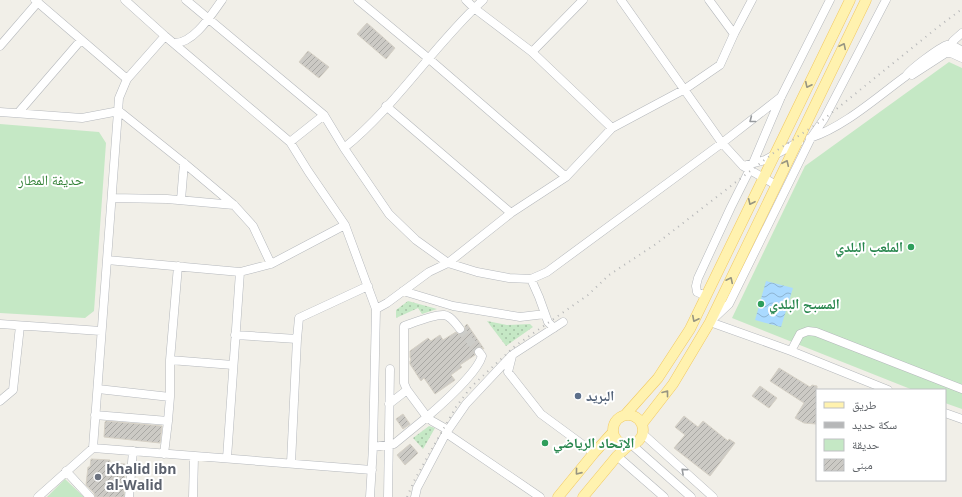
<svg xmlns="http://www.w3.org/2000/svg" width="962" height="497" font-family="'Open Sans','Noto Naskh Arabic',sans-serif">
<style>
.grass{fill:url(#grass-dots)}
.green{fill:#c5e8c5}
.water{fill:url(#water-waves)}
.building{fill:url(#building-hatch);stroke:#d6d1c6}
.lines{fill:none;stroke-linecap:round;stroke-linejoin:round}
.minor-tunnel{stroke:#ccccc8;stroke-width:8;stroke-dasharray:8 4;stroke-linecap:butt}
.minor-casing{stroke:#b5b8bc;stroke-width:9}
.major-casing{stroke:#f2c960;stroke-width:11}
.minor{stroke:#fff;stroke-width:8}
.major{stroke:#fff2af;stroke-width:10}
.rail{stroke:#b6b7b8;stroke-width:2;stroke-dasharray:1 5;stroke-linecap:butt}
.oneway{stroke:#979581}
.oneway2{stroke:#979a9d}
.leisure-dot{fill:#2e9e5b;stroke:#fff;stroke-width:1.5}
.service-dot{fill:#5c6f8a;stroke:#fff;stroke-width:1.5}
.worship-dot{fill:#6b7280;stroke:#fff;stroke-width:1.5}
.labels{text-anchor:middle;stroke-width:4;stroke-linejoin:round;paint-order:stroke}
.park-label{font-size:14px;fill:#348238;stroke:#fff}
.leisure-label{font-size:14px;font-weight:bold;fill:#27864d;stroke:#fff;text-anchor:start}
.service-label{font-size:14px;font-weight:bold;fill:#4e5e75;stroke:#fff;text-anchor:start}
.worship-label{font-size:14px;font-weight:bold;fill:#5b616d;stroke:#fff;text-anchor:start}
</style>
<defs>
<pattern id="grass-dots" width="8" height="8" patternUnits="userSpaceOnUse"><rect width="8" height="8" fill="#c5e8c5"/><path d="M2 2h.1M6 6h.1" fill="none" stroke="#a3c0a4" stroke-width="1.8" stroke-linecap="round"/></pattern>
<pattern id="water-waves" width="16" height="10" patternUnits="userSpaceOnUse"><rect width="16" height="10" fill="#aadaff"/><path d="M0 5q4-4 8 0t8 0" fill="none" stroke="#8eb4d2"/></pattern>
<pattern id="building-hatch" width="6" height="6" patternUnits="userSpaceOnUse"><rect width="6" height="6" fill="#cccac5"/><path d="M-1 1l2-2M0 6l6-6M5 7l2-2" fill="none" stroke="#a9a8a4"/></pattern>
</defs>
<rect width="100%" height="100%" fill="#f1efe8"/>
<path class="grass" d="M 408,301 L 437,309 L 422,314 L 418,308 L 396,318 L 396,310 Z
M 487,321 L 507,325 L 530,324 L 533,327 L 506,346 Z
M 429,426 L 435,428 L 423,449 L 413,438 Z"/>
<path class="green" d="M 949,62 L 962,68 L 962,409 L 945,403 L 945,390 L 913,390 L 732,318 L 805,166 Z
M 0,124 L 99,132 L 106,143 L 94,311 L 85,318 L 0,313 Z
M 65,479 L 84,497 L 47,497 Z"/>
<path class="water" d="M 766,281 L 793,288 L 781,327 L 755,320 Z"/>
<path class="building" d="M 367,23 L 395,48 L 386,59 L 357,34 Z
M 308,51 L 329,67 L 319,78 L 299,62 Z
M 467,324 L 484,349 L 479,347 L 475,348 L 474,352 L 475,355 L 460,365 L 462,367 L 451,375 L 455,380 L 435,394 L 424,378 L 421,381 L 410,364 L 410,361 L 411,360 L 410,357 L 410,351 L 428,338 L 431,341 L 440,335 L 443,340 L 456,332 L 458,334 L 463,334 L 465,331 L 465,326 Z
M 779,368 L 810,387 L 812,385 L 817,386 L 816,424 L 804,423 L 795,418 L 804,403 L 770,381 Z
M 760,386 L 777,398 L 769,408 L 752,396 Z
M 403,414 L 410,424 L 403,429 L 396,419 Z
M 684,416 L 698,427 L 703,421 L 728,441 L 729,439 L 735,443 L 710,476 L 674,448 L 685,435 L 675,427 Z
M 106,421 L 162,426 L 160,443 L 104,437 L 105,422 Z
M 410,444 L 418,453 L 405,465 L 397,455 Z
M 91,459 L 110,460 L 110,463 L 125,464 L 124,497 L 95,497 L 94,493 L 86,485 L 88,467 L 90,467 Z"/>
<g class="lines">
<path class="minor-tunnel" d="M 460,329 L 479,352"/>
<defs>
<path id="minor" d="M 35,0 L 127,79
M 125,0 L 165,36 L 290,142 L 308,171 L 345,225 L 376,309 L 373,447 L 370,497
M 186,0 L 324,115 L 344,148 L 389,214 L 416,240 L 448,263 L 477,272 L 509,278 L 531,279 L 547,272 L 722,143 L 781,97
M 358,0 L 428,58 L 566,177
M 466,0 L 474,8 L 532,52 L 612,128
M 621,0 L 722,143 L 743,166 L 776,185
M 709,0 L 734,34
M 175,43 C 194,43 211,15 222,0
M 0,46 L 38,2
M 948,50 L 953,41 L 962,33
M 532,52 L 583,0
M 912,75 L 946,53 L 951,53 L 962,58
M 386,106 L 511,213
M 0,112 L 82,118 L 119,111 L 184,163 L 234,205 L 253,226 L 271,264
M 18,113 L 81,40
M 810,138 C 844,127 877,97 906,76 C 909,70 940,47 947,45 C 953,44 957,48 962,51
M 290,142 L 324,115
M 344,148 C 396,106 434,45 483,0
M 743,166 L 765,160 L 799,142
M 112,198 L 167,199 L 234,205
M 181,200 L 184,163
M 107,260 L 240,272 L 271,264 L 345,225
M 531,279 L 539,297 L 548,322 L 554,328
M 403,291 L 453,306 L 520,317 L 545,314
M 706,296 L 697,292 L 696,286 L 698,278 L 731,207 L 753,163 L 781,97 L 830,0
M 376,309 L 387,303 L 429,272 L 448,263 L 511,213 L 566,177 L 612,128 L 685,89 L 720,65 L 734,34 L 752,0
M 711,321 L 729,304 L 811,138 L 824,119 L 886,0
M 710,322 L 791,351 L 888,390
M 0,324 L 101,331
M 235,335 L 297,339
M 791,351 L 800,334 L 808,331 L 816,332 L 962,389
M 512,356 L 508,372 L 541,414 L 594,453
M 170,360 L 233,365
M 170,397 L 170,360 L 178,266
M 0,401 L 13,390 L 20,326
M 389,404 L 407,390 L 404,383 L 404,326 C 413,323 434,314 444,315 C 451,316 456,324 460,329
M 945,413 L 962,419
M 95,415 L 168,421 L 170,397 L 98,389
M 448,430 L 432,421 L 427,417 C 441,405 477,373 482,356 L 479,352
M 446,433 L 540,497
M 643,434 L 713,497
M 632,445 L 691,497
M 373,447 L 394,444 L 427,417 L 407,390
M 93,448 L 119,98 L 127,79 L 165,36
M 164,454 L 168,421
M 617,456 L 664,497
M 227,458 L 240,272
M 291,463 L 297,339 L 299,318 L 368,286
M 66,471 L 90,497
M 38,497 L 93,448 L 372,470
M 129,497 L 133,451
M 193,497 L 194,457
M 388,497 L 390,369
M 415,497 L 417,488 L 446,433 L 466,404 L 512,355 L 563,322"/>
<path id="major" d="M613 430a15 15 0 1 1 30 0a15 15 0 1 1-30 0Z
M 625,415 L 658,378 L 690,329 L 850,0
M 642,424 L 673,384 L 710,322 L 866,0
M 558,497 L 594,453 L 613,432
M 583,497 L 617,456 L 628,446"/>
</defs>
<use href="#minor" class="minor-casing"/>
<use href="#major" class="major-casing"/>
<use href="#minor" class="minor"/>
<use href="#major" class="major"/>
<path class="rail" d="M 407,497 L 414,481 L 425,461 L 456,407 L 471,387 L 515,346 L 588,295 L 609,275 L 656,244 L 776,151 L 824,119 L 938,27 L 962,9"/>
</g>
<defs><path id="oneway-chevron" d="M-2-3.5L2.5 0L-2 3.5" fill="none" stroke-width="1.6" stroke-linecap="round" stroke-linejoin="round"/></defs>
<g class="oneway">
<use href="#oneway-chevron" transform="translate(843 46) rotate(-64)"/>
<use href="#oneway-chevron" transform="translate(808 85) rotate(116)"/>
<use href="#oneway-chevron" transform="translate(786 163) rotate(-65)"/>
<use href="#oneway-chevron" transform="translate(751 202) rotate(115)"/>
<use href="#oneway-chevron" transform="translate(730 280) rotate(-64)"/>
<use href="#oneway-chevron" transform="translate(695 319) rotate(117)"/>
<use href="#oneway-chevron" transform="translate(666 393) rotate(-52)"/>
<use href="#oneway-chevron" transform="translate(578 472) rotate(129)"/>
</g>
<g class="oneway2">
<use href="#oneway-chevron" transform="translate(752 120) rotate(142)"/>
<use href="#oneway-chevron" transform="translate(684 471) rotate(-138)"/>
</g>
<g class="leisure-dot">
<circle cx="911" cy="247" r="4"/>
<circle cx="761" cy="304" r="4"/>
<circle cx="545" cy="443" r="4"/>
</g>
<circle class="service-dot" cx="578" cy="396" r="4"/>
<circle class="worship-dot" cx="98" cy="477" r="4"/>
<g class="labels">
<g class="park-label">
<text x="51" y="185">حديفة المطار</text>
</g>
<g class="leisure-label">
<text x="903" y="252" text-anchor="end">الملعب البلدي</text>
<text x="769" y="309">المسبح البلدي</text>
<text x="553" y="448">الإتحاد الرياضي</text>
</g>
<g class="service-label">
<text x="586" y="401">البريد</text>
</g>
<g class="worship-label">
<text x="106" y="474">Khalid ibn<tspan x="106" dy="16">al-Walid</tspan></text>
</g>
</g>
<rect x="816" y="389" width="130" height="92" fill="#ffffff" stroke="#bfc1c3"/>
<rect x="824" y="402" width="20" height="6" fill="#fff2af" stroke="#bfc1c3"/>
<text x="852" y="409" font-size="12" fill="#5f6368">طريق</text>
<rect x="824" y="422" width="20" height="6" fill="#b6b7b8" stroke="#bfc1c3"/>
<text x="852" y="429" font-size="12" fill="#5f6368">سكة حديد</text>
<rect x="824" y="439" width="20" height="12" fill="#c5e8c5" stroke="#bfc1c3"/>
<text x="852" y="449" font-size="12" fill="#5f6368">حديقة</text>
<rect x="824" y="459" width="20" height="12" fill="url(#building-hatch)" stroke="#bfc1c3"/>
<text x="852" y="469" font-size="12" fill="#5f6368">مبنى</text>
</svg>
